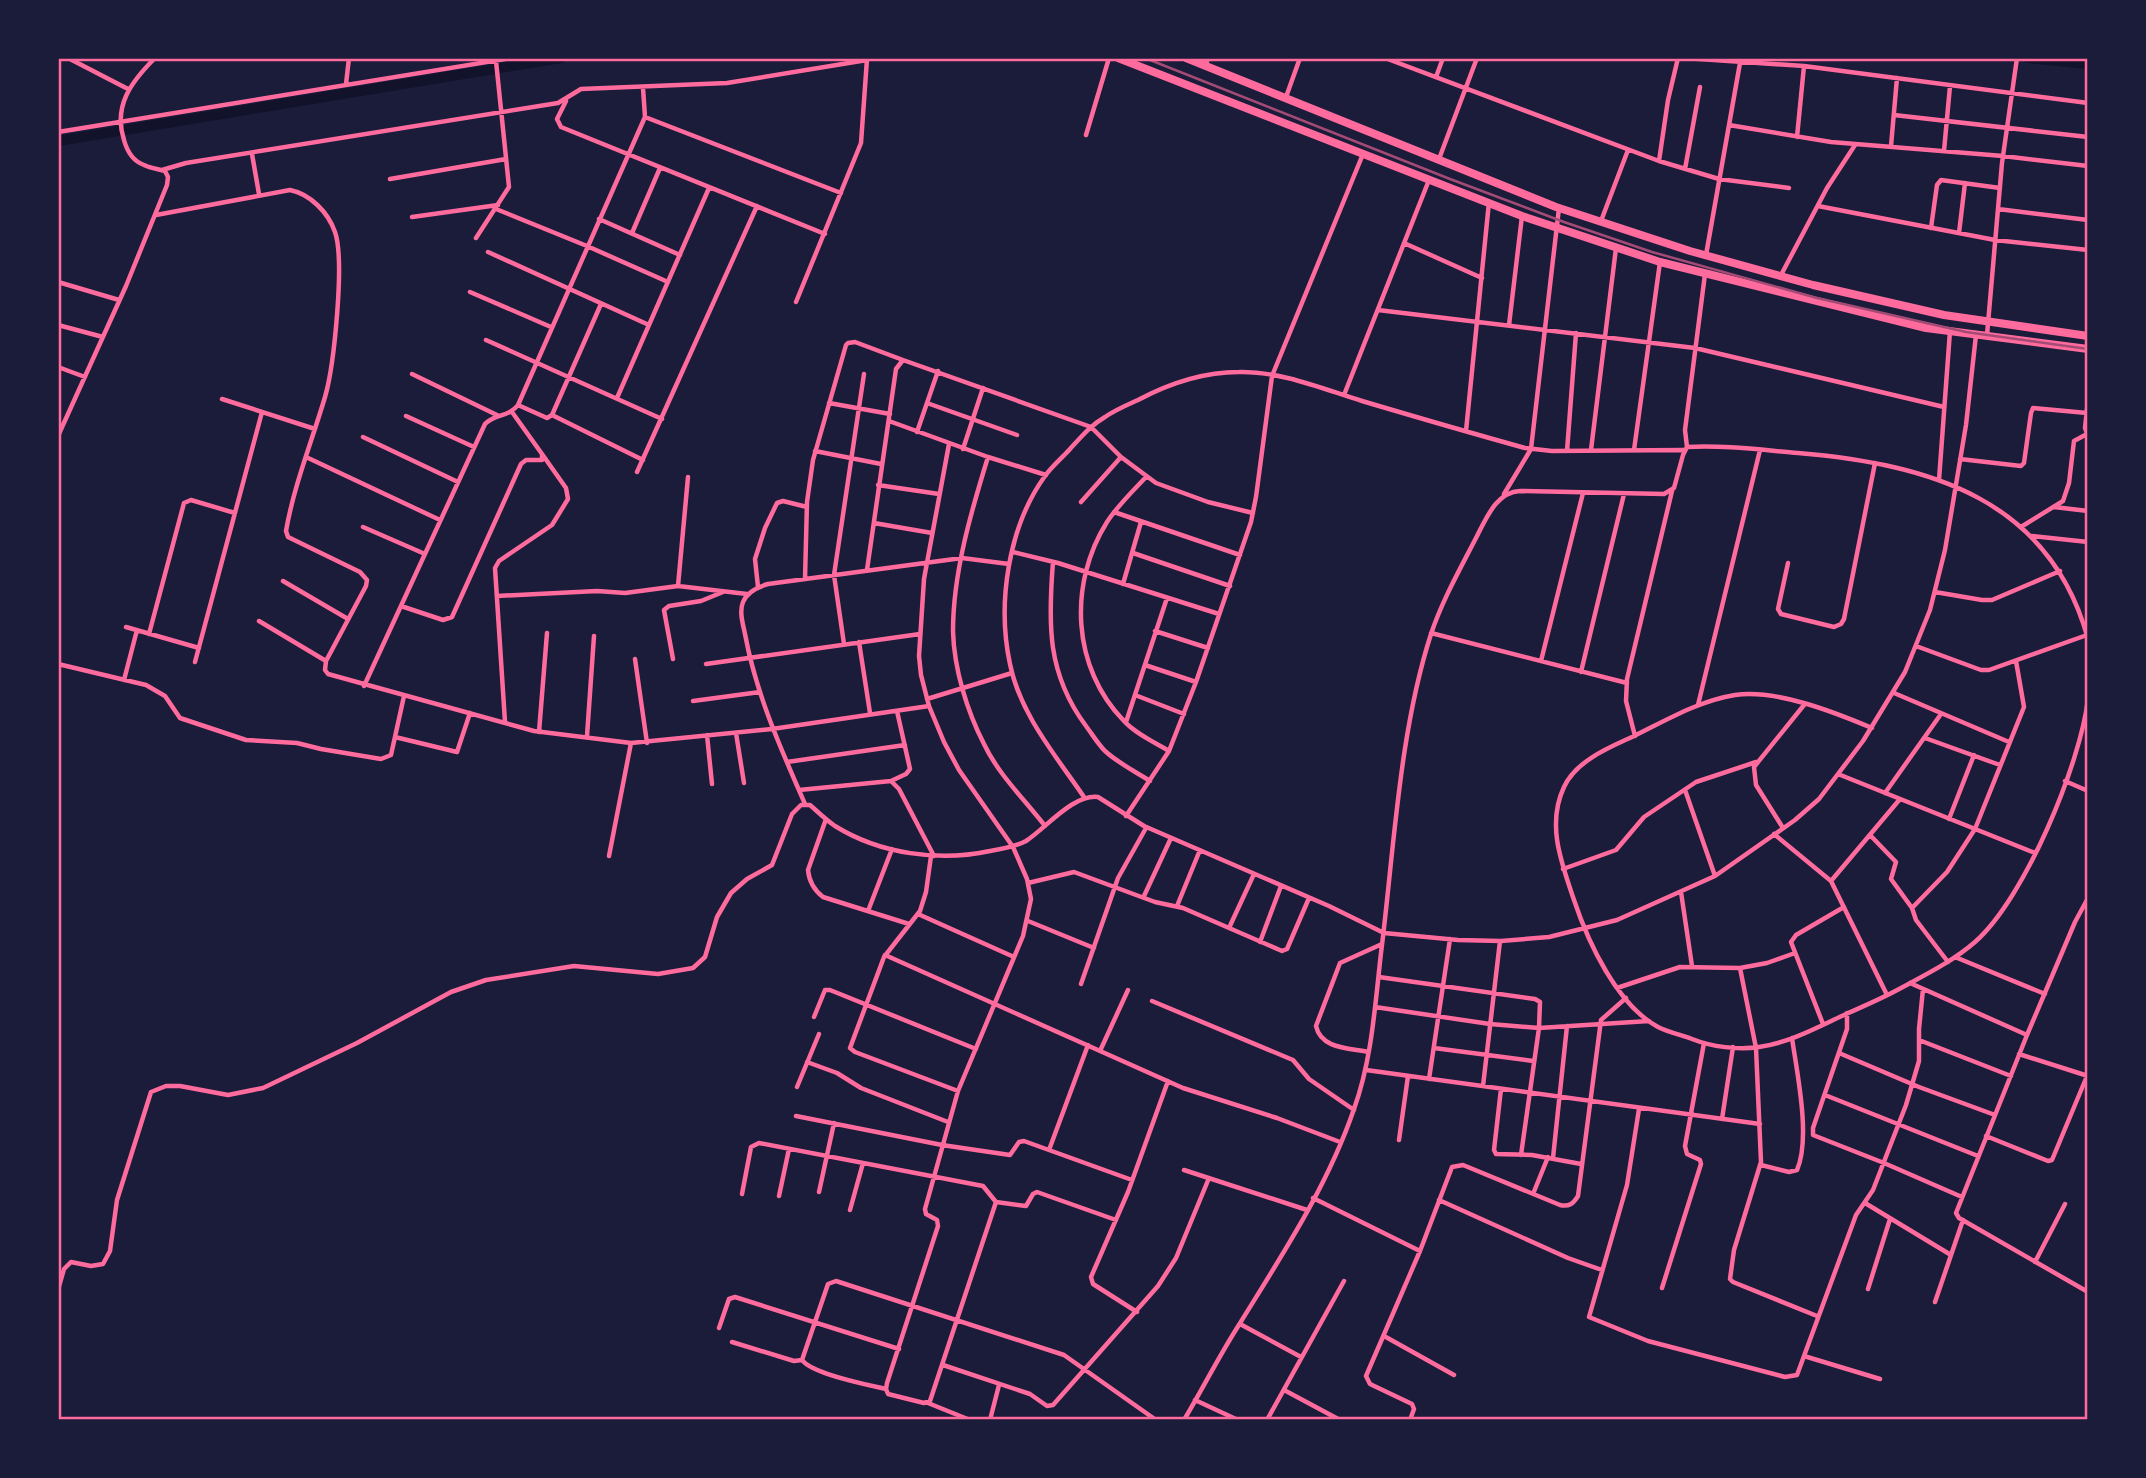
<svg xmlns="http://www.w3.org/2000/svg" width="2146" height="1478" font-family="'Roboto Serif',serif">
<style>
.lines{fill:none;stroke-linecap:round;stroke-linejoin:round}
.canal{stroke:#12122b;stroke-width:10}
.minor{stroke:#ff6b9d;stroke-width:4.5}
.trunk{stroke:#ff6b9d;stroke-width:8}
.rail{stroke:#a44b75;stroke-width:2.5}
.neatline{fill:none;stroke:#ff6b9d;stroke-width:2.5}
</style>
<rect width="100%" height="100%" fill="#1b1b3a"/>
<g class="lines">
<path class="canal" d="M 2028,58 L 2088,64
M 58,141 L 561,58"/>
<path class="minor" d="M 68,58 L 128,89
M 1385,58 L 1659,161 L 1719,179 L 1789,188
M 1684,58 L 1804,66 L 2088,103
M 2077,58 L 2088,59
M 1206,65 L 1208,58
M 1436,77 L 1443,58
M 346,84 L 349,58
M 1286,97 L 1300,58
M 566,101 L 557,119 L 561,127 L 825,234
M 1894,115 L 2088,137
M 645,117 L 841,193
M 1729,125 L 1831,142 L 2003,156 L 2088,166
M 58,132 L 512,58
M 1086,135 L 1109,58
M 1797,137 L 1804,66
M 1891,146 L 1897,78
M 1944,151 L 1950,86
M 252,154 L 259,194
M 1439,159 L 1477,58
M 1659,161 L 1668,100 L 1678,58
M 1685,169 L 1700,87
M 162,170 L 186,163 L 558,103 L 581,89 L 727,83 L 867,60
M 390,179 L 506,159
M 1818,206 L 1995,240 L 2088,250
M 496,209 L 587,246 L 668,282
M 1998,209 L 2088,220
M 156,215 L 290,190 C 310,194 328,212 335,232 C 345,261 334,366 325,397 C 312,441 294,485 286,531 L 288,537 L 360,572 L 367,580 L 366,586 L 326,661 L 325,670 L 328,674 L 534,731 L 631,743 L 772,729 L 929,706
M 412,217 L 498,205
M 599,219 L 680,255
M 1601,221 L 1628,150
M 1931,228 L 1937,185 L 1941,180 L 2000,188
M 632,233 L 660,168
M 1959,233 L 1965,183
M 476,238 L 509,187 L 496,61
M 1404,243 L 1482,278
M 488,252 L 649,325
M 1706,255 L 1740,63
M 1781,275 L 1827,188 L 1855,145
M 58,282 L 119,300
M 470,292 L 551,327
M 796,302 L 861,143 L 867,59
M 1378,310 L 1695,348 L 1944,407
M 58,325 L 103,337
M 1509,325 L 1522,216
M 1987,335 L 2002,163 L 2017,58
M 486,340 L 662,419
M 58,367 L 85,377
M 412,374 L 499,416
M 1344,395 L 1429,180
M 617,398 L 709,188
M 222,399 L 315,429
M 829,403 L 890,414
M 927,403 L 1017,435
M 518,405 L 547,418 L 552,415 L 601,304
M 552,415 L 643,460
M 406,416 L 474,447
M 889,421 L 988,457 L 1046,475
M 1466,431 L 1489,202
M 917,432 L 938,371
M 58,436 L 126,286 L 167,185 L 168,177 L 165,171 C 158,169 150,168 144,165 C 133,161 127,151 124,140 C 113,106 131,82 155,58
M 2088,436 L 2085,428 L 2088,400
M 363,437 L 458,482
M 949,444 L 924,579 L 919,656 L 921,675 L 929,706 L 944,742 L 959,770 L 1013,847 L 1027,879 L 1031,899 L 1023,936 L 958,1091 L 925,1209 L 926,1214 L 937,1220 L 938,1226 L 887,1383 L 886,1389 L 888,1394 L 924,1403 L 930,1401 L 996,1202 L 1026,1206 L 1033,1194 L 1037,1192 L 1116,1220
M 1687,447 L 1685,430 L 1705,274
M 963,449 L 983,388
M 1591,450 L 1616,248
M 1634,450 L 1660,262
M 815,451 L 881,464
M 1567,451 L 1576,333
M 306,457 L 440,520
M 988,457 C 971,512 953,573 953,631 C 954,669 967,711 984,744 C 998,774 1025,800 1045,826
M 1960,459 L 2021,466 L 2024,463 L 2031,413 L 2033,408 L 2087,413
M 637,472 L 757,206
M 1146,477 C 1133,491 1118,505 1107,522 C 1068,584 1072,668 1124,721 C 1136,734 1154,742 1169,751
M 1939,480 L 1950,331
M 878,485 L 939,494
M 1504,494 L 1531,449 L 1559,208
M 1081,502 L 1121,457
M 2054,507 L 2088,511
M 1114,512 L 1240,555
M 874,523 L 932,533
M 363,527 L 425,554
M 2021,527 L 2063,501 L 2069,483 L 2074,441 L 2087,434
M 2031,536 L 2088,542
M 1013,552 L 1058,563 L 1219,614
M 1133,553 L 1230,586
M 1053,562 C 1048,624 1047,674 1086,726 C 1092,734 1098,744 1105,751 C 1118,763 1136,772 1150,781
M 1788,563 L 1778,609 L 1781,614 L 1834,627 L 1841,624 L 1844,619 L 1875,463
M 867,570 L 896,369 L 903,360 L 1091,427 L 1121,457 L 1156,483 L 1208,502 L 1253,513
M 805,579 L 807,502 L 813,460 L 846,345 L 848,343 L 855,342 L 903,360
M 283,581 L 348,619
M 1123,584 L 1141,522
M 678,586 L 688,477
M 758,587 L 755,559 L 765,528 L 777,503 L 783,501 L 807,507
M 1935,592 L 1982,600 L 1992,600 L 2060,571
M 497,596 L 597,591 L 625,593 L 678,586 L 747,594
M 401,606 L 443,620 L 452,617 L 521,464 L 526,460 L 542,460 L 542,454 L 512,412
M 259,621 L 326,661
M 126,627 L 199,648
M 1155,631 L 1208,648
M 1431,633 L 1627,683
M 149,634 L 184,503 L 191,500 L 235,513
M 859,642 L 870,713
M 844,644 L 834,575 L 864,374
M 1916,646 L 1981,670 L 1989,670 L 2087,635
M 635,659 L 647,743
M 673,659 L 664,610 L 669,606 L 701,601 L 723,592
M 1541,661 L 1583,493
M 195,662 L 262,412
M 58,664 L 146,685 L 165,696 L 180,718 L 246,740 L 297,743 L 321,749 L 381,759 L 391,755 L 404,696
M 706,664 L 920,634
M 1145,665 L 1196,682
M 1581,672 L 1624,494
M 124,680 L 137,630
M 364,686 L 485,424 C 494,414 509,417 518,405 L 645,117 L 643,88
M 1894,693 L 2009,742
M 1135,695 L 1184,714
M 927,699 L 1012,673
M 693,701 L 760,692
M 1698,705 L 1760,450
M 505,722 L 495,568 L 499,561 L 552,525 L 568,499 L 566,488 L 542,454
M 1126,722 L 1167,598
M 1872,728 C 1834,712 1776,689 1735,695 C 1698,701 1665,721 1632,737 C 1608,748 1576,761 1564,787 C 1546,825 1562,864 1574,900 C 1588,942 1617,1005 1658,1027 C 1668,1032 1681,1035 1692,1039 C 1712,1047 1738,1050 1759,1047 C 1789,1043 1818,1027 1846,1014 C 1864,1006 1883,998 1901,988 C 1927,974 1953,961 1975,942 C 2025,898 2080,765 2088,699
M 539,732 L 547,633
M 736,733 L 744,783
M 707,735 L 712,784
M 587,736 L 594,636
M 1635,736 L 1626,701 L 1627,679 L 1672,491
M 395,737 L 457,752 L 470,713
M 1925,738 L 2000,765
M 787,762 L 905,745
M 1838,774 L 2035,853
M 891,781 L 906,774 L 910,769 L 897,711
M 2065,781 L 2088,791
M 799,790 L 891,781 L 899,789 L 934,856
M 1685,790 L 1715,876
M 1885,793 L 1941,714
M 1084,797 C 1056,756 1020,714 1010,664 C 997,604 1008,527 1045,476 C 1052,466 1062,458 1070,449 C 1081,437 1091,425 1105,417 C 1115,410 1127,405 1138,400 C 1170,383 1203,372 1239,372 C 1281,371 1323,389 1362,401 C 1416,417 1471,433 1525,448 L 1552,451 L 1684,450
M 805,804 C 781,749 756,694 745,634 C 743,624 739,612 743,602 C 747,592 758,587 768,584 L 962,558 L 1009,564
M 1126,816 L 1169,751 L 1196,682 L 1251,522 L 1256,497 L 1272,376 L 1363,154
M 826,819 L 808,870 C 809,881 814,890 823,897 L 909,924
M 1949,819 L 1974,755
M 1783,828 L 1756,785 L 1754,767 L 1804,705
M 1774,834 L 1831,881 L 1887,995
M 1870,835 L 1896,862 L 1891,879 L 1912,908
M 609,856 L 631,743
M 931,856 L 926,892 L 920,911 L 884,957 L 850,1048 L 855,1052 L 958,1091
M 1563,869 L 1616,850 L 1644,817 L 1696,782 L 1756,762
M 1831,881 L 1900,799
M 1028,883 L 1074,872 L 1155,902 L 1183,908 L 1282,951 L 1287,949 L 1309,898
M 1681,892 L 1692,966
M 1144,896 L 1171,838
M 2088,898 L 2075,922 L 2027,1035 L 1956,1213 L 1959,1218 L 2088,1292
M 1177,906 L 1200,850
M 868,911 L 892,849
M 918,914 L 1014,957
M 1028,921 L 1094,948
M 1229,928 L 1254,874
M 1260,942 L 1281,886
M 885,955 L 1183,1088 L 1277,1118 L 1340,1142
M 1955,957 L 2045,994
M 1948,962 L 1916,920 L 1912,908 L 1947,872 L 1975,829 L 2024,707 L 2016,661
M 1740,968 L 1756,1048 L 1761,1162 L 1734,1250 L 1730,1279 L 1733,1282 L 1817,1316
M 1379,977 L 1535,999 L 1540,1002 L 1539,1028 L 1521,1155
M 1910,983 L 2027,1035
M 1081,984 L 1118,878 L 1146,828
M 1617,988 L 1680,967 L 1740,968 L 1767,963 L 1795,953
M 1152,1001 L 1293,1060 L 1309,1079 L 1354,1110
M 1375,1007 L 1490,1024 L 1539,1028 L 1649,1021
M 1847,1013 L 1847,1029 L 1813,1128 L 1813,1135 L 1884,1163 L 1962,1197
M 814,1017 L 825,990 L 830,990 L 976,1049
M 1823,1024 L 1791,942 L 1796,935 L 1844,907
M 1919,1040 L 2011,1076
M 1434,1048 L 1533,1061
M 1100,1051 L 1128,990
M 1368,1052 C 1349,1048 1321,1049 1316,1026 L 1340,963 L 1382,944
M 1839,1053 L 1919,1087 L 1995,1115
M 2019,1054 L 2088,1076
M 807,1062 L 837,1073 L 861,1088 L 948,1122
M 1366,1070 L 1760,1124
M 1429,1079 L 1450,939
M 1483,1086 L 1500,941
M 797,1087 L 819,1034
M 1501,1089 L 1494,1150 L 1496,1154 L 1532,1155 L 1581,1164
M 1825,1095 L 1978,1156
M 1639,1109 L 1627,1185 L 1589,1317 L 1648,1341 L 1785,1377 L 1797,1375 L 1856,1215 L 1873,1190 L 1906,1105 L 1919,1061 L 1919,1029 L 1923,989
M 796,1116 L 942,1145 L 1010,1155 L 1019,1142 L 1024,1141 L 1132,1180
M 1722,1119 L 1733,1047
M 1986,1136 L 2048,1161 L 2052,1160 L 2087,1076
M 1399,1140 L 1408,1076
M 1049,1150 L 1088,1045
M 1553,1158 L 1567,1026
M 1761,1165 L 1789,1172 L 1797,1170 C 1811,1138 1797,1073 1792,1038
M 1184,1170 L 1307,1210
M 819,1192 L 834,1123
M 742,1194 L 751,1147 L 759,1143 L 983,1186 L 996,1202
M 1533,1194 L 1548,1157
M 779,1196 L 789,1149
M 1313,1198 L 1420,1251
M 1439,1200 L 1568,1258 L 1602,1270
M 1865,1203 L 1951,1255
M 850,1210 L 863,1163
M 2035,1262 L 2065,1204
M 1662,1288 L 1701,1164 L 1700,1160 L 1687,1154 L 1685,1146 L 1704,1043
M 1868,1289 L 1890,1219
M 58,1290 L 64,1269 L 71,1262 L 91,1266 L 103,1264 L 110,1251 L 117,1200 L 151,1092 L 166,1086 L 180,1086 L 228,1095 L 263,1088 L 357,1043 L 451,992 L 486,980 L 574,966 L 658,974 L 693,968 L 705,957 L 717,917 L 731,893 L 747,879 L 772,865 L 792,814 L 801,805 L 810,805 C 818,812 826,820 835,826 C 880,854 939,862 990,851 C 1002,849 1015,847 1026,841 C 1046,828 1073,794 1098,797 L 1144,826 L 1329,906 L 1384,933 L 1458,940 L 1501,941 L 1549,937 L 1617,920 L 1715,876 L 1795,820 L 1819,799 L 1863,741 L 1905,672 L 1930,610 L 1945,550 L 1966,425 L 1976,335
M 1935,1302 L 1963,1220
M 1137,1312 L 1093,1284 L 1091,1277 L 1128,1192 L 1168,1081
M 1240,1324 L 1301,1357
M 719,1328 L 729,1299 L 735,1297 L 899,1349
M 1384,1336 L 1454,1375
M 732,1342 L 794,1361 L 802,1360 L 828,1284 L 836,1281 L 1064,1355 L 1156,1420
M 1804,1356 L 1880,1379
M 802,1360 C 812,1374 868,1385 886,1389
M 943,1365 L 1030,1394 L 1047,1406 L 1053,1405 L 1158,1286 L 1176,1258 L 1209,1178
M 1284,1390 L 1340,1420
M 1195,1400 L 1238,1420
M 928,1403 L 970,1420
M 990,1420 L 999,1385
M 1184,1420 C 1202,1390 1218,1358 1237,1328 C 1280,1258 1327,1188 1354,1109 C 1372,1059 1375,1005 1381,953 C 1394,850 1399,733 1431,634 C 1442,601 1460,569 1476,538 C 1486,519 1496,492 1520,491 L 1664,494 L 1674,488 L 1683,455 L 1687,447 C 1724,445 1762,450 1798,453 C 1929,464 2050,499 2088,639
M 1267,1420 L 1344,1281
M 1410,1420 L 1414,1409 L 1412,1404 L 1370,1384 L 1366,1376 L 1420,1251 L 1452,1167 L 1463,1165 L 1560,1205 C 1569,1207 1573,1204 1578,1196 L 1601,1020 L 1626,998"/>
<path class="trunk" d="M 1118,58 L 1522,216 L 1660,262 L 1926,328 L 2088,349
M 1186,58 L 1556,207 L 1690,251 L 1813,285 L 1944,315 L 2088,336"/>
<path class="rail" d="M 1145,58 L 1450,179 L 1564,222 L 1652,252 L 1817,298 L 1966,332 L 2088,349"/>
</g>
<rect width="2146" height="1478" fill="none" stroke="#1b1b3a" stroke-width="119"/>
<rect x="60" y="60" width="2026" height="1358" class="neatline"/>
</svg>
